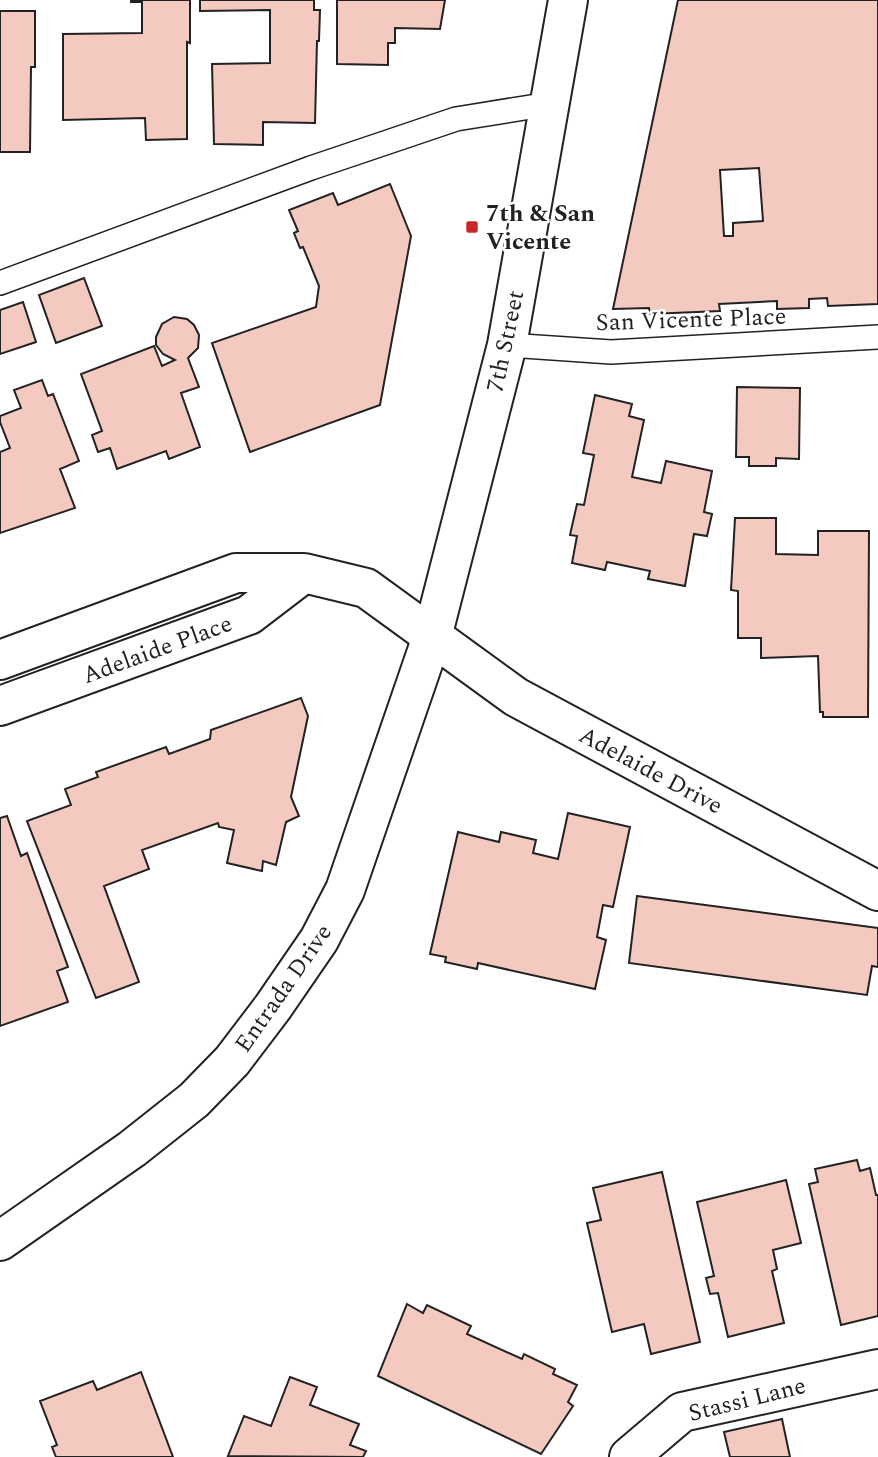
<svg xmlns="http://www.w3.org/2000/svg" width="878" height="1457" font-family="Spectral,serif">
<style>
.building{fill:#f3c9c0;stroke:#222;stroke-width:2;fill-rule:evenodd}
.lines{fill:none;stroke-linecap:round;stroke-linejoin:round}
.service-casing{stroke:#222;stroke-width:26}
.minor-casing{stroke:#222;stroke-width:42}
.tertiary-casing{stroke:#222;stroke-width:42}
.service{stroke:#fff;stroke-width:23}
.minor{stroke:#fff;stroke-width:38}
.tertiary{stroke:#fff;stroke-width:38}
.poi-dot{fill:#c62828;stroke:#fff;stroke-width:2.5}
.labels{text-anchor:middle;stroke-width:5;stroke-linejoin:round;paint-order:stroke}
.poi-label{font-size:24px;font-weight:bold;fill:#222;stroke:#fff;text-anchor:start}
.street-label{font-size:24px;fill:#222;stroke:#fff}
</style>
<rect width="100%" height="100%" fill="#fff"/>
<path class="building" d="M 131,0 L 190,0 L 190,43 L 187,42 L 187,139 L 146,140 L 145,118 L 63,120 L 63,34 L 142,33 L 142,2 L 131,2 Z
M 200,0 L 314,0 L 314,10 L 320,10 L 319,41 L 317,41 L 315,123 L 263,122 L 263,145 L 214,144 L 212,64 L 270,63 L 270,10 L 200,11 Z
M 337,0 L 445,0 L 440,29 L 395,28 L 395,43 L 388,43 L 388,65 L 337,64 Z
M 678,0 L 878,0 L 878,304 L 828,306 L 827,298 L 809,299 L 809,308 L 777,309 L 777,301 L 719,304 L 720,311 L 650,314 L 649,308 L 613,309 ZM 759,168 L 763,221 L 733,223 L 733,236 L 724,236 L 720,170 Z
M 0,11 L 35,11 L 35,67 L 31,67 L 30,152 L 0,152 Z
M 390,184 L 411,236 L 380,405 L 250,452 L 212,343 L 316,307 L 319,286 L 303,247 L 300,248 L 294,233 L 298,231 L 289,210 L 333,193 L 338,205 Z
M 84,278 L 102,326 L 56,343 L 39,295 Z
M 23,302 L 36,342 L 0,354 L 0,310 Z
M 174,317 L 187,319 L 194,325 L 199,335 L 198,348 L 188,358 L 199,387 L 181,393 L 200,447 L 169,459 L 166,451 L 117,469 L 110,448 L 98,452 L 92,435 L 102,431 L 81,374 L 154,346 L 162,366 L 175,360 L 163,354 L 156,345 L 156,337 L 162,324 Z
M 42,380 L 48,396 L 53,394 L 79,461 L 60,469 L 75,508 L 0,533 L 0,452 L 10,448 L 0,422 L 0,416 L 21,408 L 14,390 Z
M 737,387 L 800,388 L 799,459 L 776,458 L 776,466 L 749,466 L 749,457 L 736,457 Z
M 595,395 L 632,404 L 629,416 L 644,420 L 632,477 L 661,483 L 666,461 L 712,471 L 704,512 L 712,514 L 707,536 L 694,534 L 685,586 L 648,579 L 650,571 L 607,562 L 605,570 L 572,563 L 577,536 L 570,535 L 577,504 L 584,505 L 594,455 L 583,453 Z
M 735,518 L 776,518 L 776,554 L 818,555 L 818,531 L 869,531 L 868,717 L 823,717 L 823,712 L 820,712 L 818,656 L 761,658 L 761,638 L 738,638 L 738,591 L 731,590 Z
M 301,698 L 308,716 L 291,797 L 299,816 L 286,822 L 276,865 L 263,861 L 262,871 L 227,863 L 234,830 L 219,827 L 218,823 L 142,850 L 149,869 L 104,886 L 139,982 L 96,998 L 27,821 L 71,805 L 65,789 L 98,777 L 96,772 L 166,747 L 169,754 L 210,739 L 211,730 Z
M 568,813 L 630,827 L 613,907 L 603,905 L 597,937 L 606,940 L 595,989 L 478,963 L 477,969 L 445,962 L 446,957 L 430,954 L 458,832 L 499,842 L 501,832 L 536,840 L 533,853 L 558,859 Z
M 7,816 L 21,856 L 27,853 L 68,967 L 57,971 L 68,1002 L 0,1026 L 0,818 Z
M 637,896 L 878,928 L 878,967 L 872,966 L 867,995 L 629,963 Z
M 857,1160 L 860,1171 L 870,1168 L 876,1195 L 878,1195 L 878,1316 L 841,1325 L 809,1184 L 818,1182 L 815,1169 Z
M 662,1172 L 700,1342 L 651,1354 L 644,1324 L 612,1332 L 587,1223 L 601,1220 L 593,1188 Z
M 786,1180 L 801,1243 L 773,1250 L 777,1269 L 772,1271 L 784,1323 L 728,1337 L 718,1293 L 710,1294 L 706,1278 L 714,1276 L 697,1202 Z
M 407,1304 L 423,1313 L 427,1305 L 471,1326 L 467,1334 L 522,1359 L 524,1354 L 555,1369 L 553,1374 L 577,1385 L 568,1402 L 573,1406 L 541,1454 L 378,1376 Z
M 141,1372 L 173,1457 L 56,1457 L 52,1447 L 57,1445 L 40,1401 L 93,1381 L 97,1390 Z
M 290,1377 L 317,1387 L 310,1405 L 359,1424 L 350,1445 L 366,1451 L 363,1457 L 228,1456 L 244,1416 L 271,1426 Z
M 782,1419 L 790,1457 L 730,1457 L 724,1432 Z"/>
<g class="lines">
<defs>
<path id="service" d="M 0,283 L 311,168 L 456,119 L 549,104
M 507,345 L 611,352 L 878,337"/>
<path id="minor" d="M 0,660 L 236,573 L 304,573 L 366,588 L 516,697 L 878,891
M 0,706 L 249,615 L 304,573
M 629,1457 L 682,1412 L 878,1369"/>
<path id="tertiary" d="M 0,1241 L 132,1149 L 194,1100 L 232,1061 L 273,1007 L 319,940 L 345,890 L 432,637 L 507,345 L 568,0"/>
</defs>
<use href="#service" class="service-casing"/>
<use href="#minor" class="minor-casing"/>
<use href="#tertiary" class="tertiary-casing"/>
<use href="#service" class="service"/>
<use href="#minor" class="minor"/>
<use href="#tertiary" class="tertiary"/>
</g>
<rect class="poi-dot" x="465" y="220" width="14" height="14" rx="3.5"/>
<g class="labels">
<g class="poi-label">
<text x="486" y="221">7th &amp; San<tspan x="486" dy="28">Vicente</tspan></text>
</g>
<g class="street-label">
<text transform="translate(691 319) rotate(-2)" y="8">San Vicente Place</text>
<text transform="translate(505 341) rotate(-78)" y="8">7th Street</text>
<text transform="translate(157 649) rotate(-20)" y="8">Adelaide Place</text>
<text transform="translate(651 770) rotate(28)" y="8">Adelaide Drive</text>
<text transform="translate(283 988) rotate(-55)" y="8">Entrada Drive</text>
<text transform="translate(747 1399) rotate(-14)" y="8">Stassi Lane</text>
</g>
</g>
</svg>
